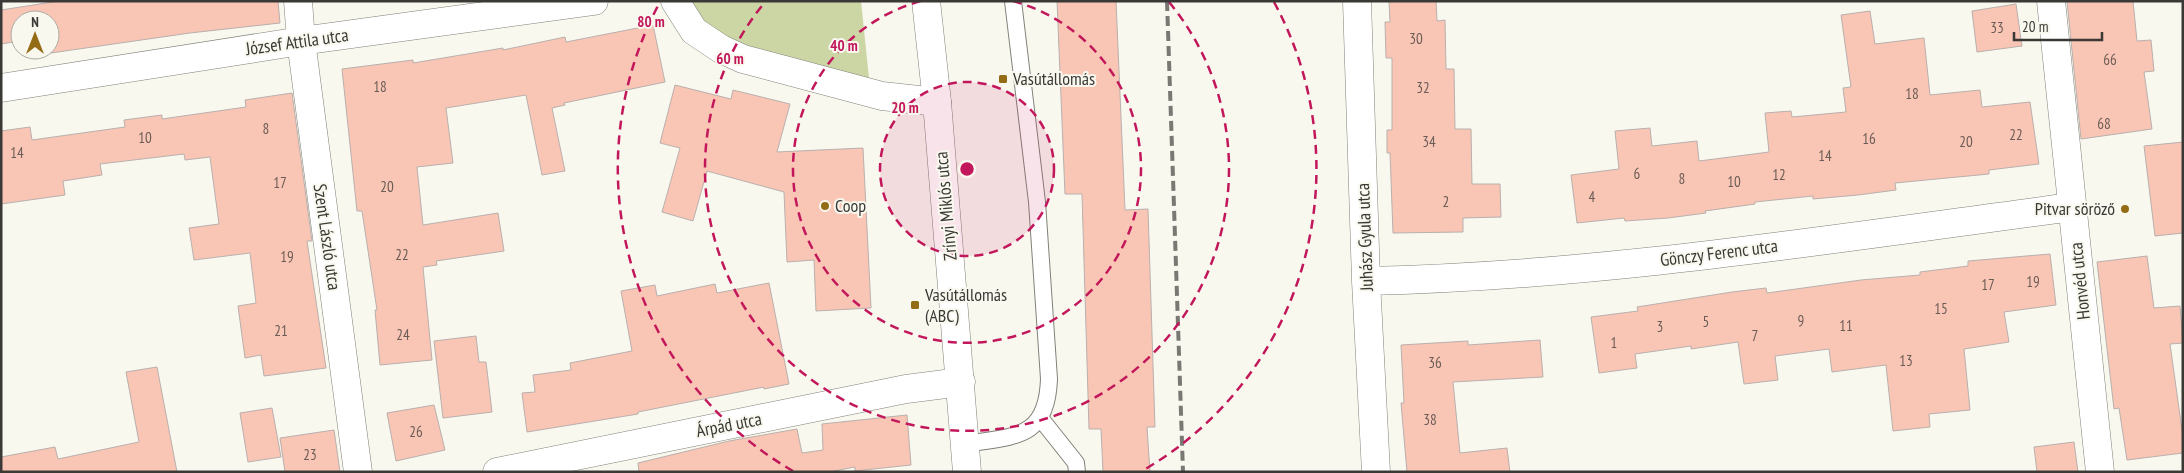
<svg xmlns="http://www.w3.org/2000/svg" width="2184" height="473" font-family="'PT Sans Narrow',sans-serif">
<style>
.green{fill:#ccd6a5}
.building{fill:#f9c5b4;stroke:#b9b0ad}
.lines{fill:none;stroke-linecap:round;stroke-linejoin:round}
.service-casing{stroke:#818079;stroke-width:18}
.minor-casing{stroke:#818079;stroke-width:29}
.secondary-casing{stroke:#818079;stroke-width:29}
.service{stroke:#fff;stroke-width:16}
.minor{stroke:#fff;stroke-width:28}
.secondary{stroke:#fff;stroke-width:28}
.rail{stroke:#797873;stroke-width:4;stroke-dasharray:10 5;stroke-linecap:butt}
.ring{fill:none;stroke:#c2185b;stroke-width:2.5;stroke-dasharray:9 6}
.poi-dot{fill:#956c16;stroke:#f9f8ef;stroke-width:2}
.labels{text-anchor:middle;stroke-width:4;stroke-linejoin:round;paint-order:stroke}
.number-label{font-size:15px;fill:#6a5c56}
.street-label{font-size:18px;fill:#3a3936;stroke:#f9f8ef}
.poi-label{font-size:18px;fill:#3a3936;stroke:#f9f8ef;text-anchor:start}
.centre{fill:#c2185b;stroke:#f9f8ef;stroke-width:2.5}
.ring-label{font-size:15px;text-anchor:middle;font-weight:bold;fill:#c2185b;stroke:#f9f8ef;stroke-width:4;stroke-linejoin:round;paint-order:stroke}
</style>
<rect width="100%" height="100%" fill="#f9f8ef"/>
<path class="green" d="M 690,1 L 861,1 L 869,78 L 721,42 L 703,28 Z"/>
<path class="building" d="M 59,1 L 278,1 L 280,23 L 190,33 L 30,56 L 29,50 L 50,50 L 50,20 L 20,20 L 20,41 L 1,44 L 1,10 Z
M 1057,1 L 1116,1 L 1125,210 L 1148,209 L 1155,427 L 1147,427 L 1150,472 L 1103,472 L 1101,429 L 1089,429 L 1082,194 L 1065,194 Z
M 1389,1 L 1436,1 L 1437,21 L 1445,20 L 1446,69 L 1454,69 L 1455,129 L 1471,129 L 1472,184 L 1500,184 L 1501,217 L 1463,218 L 1463,232 L 1393,233 L 1390,153 L 1387,153 L 1387,130 L 1392,130 L 1392,58 L 1386,58 L 1385,22 L 1390,22 Z
M 2067,1 L 2133,1 L 2137,41 L 2151,40 L 2154,71 L 2144,72 L 2152,129 L 2081,139 Z
M 2016,4 L 2022,46 L 1977,52 L 1972,11 Z
M 1870,11 L 1875,44 L 1924,38 L 1930,95 L 1980,90 L 1982,107 L 2030,102 L 2039,164 L 1989,170 L 1989,174 L 1895,183 L 1896,190 L 1858,195 L 1813,199 L 1813,196 L 1755,202 L 1755,204 L 1705,211 L 1706,213 L 1668,218 L 1625,221 L 1624,218 L 1577,223 L 1571,175 L 1619,169 L 1615,131 L 1650,128 L 1652,146 L 1697,141 L 1699,161 L 1769,152 L 1765,113 L 1791,111 L 1792,117 L 1846,112 L 1843,88 L 1851,87 L 1841,15 Z
M 653,25 L 665,82 L 564,103 L 565,105 L 552,108 L 565,171 L 542,175 L 526,95 L 446,108 L 453,163 L 417,167 L 423,225 L 498,213 L 504,251 L 436,261 L 437,265 L 423,267 L 432,360 L 380,365 L 375,310 L 377,310 L 362,211 L 357,211 L 342,69 L 413,60 L 413,63 L 503,48 L 503,50 L 565,37 L 566,42 Z
M 675,85 L 731,99 L 733,90 L 790,104 L 777,152 L 863,148 L 871,308 L 816,311 L 814,260 L 787,262 L 784,192 L 707,171 L 693,221 L 662,212 L 680,148 L 660,143 Z
M 292,93 L 312,241 L 307,241 L 326,368 L 264,376 L 261,355 L 245,358 L 238,306 L 256,303 L 250,253 L 194,260 L 189,228 L 219,224 L 210,157 L 185,160 L 184,154 L 100,164 L 102,175 L 63,181 L 65,195 L 1,204 L 1,131 L 30,127 L 32,140 L 125,127 L 124,120 L 162,115 L 162,119 L 246,107 L 245,100 Z
M 2183,142 L 2183,233 L 2155,236 L 2144,146 Z
M 2050,254 L 2056,305 L 2004,312 L 2009,342 L 1964,349 L 1970,410 L 1929,414 L 1930,427 L 1893,431 L 1886,365 L 1832,372 L 1829,349 L 1775,356 L 1778,380 L 1744,384 L 1738,342 L 1691,349 L 1691,346 L 1635,354 L 1637,368 L 1599,373 L 1591,317 L 1638,311 L 1637,307 L 1732,292 L 1766,288 L 1767,293 L 1861,280 L 1920,275 L 1920,272 L 1968,266 L 1968,261 Z
M 2147,256 L 2154,308 L 2180,306 L 2183,343 L 2170,344 L 2183,437 L 2183,453 L 2127,460 L 2119,408 L 2114,409 L 2097,262 Z
M 769,283 L 789,384 L 764,389 L 764,387 L 638,412 L 638,414 L 527,432 L 522,393 L 535,392 L 533,375 L 571,370 L 570,363 L 632,351 L 621,291 L 655,285 L 657,296 L 715,284 L 717,293 Z
M 476,336 L 479,362 L 486,362 L 492,412 L 443,418 L 434,341 Z
M 1540,340 L 1543,377 L 1453,382 L 1460,453 L 1507,448 L 1510,472 L 1407,472 L 1401,403 L 1404,403 L 1401,345 L 1468,341 L 1468,345 Z
M 157,367 L 177,472 L 1,472 L 1,457 L 55,447 L 58,459 L 139,442 L 126,372 Z
M 434,405 L 445,450 L 396,461 L 387,413 Z
M 272,408 L 281,457 L 248,462 L 240,413 Z
M 907,415 L 911,465 L 855,471 L 855,467 L 829,472 L 639,472 L 638,463 L 729,441 L 797,429 L 802,453 L 823,450 L 822,424 Z
M 334,430 L 340,472 L 285,472 L 280,438 Z
M 2074,442 L 2078,472 L 2037,472 L 2034,447 Z"/>
<g class="lines">
<defs>
<path id="service" d="M 1041,419 L 1076,463 L 1077,472
M 965,444 C 1015,436 1047,439 1049,379 L 1037,202 L 1013,1"/>
<path id="minor" d="M 298,1 L 301,41 L 358,472
M 675,1 L 694,31 L 721,49 L 743,59 L 882,96 L 937,102
M 1357,1 L 1366,281 L 1376,472
M 2051,1 L 2100,472
M 1,88 L 301,41 L 594,1
M 1366,281 C 1602,276 1837,238 2072,207
M 497,472 L 906,389 L 961,382"/>
<path id="secondary" d="M 926,1 L 937,102 L 967,472"/>
</defs>
<use href="#service" class="service-casing"/>
<use href="#minor" class="minor-casing"/>
<use href="#secondary" class="secondary-casing"/>
<use href="#service" class="service"/>
<use href="#minor" class="minor"/>
<use href="#secondary" class="secondary"/>
<path class="rail" d="M 1167,1 L 1183,472"/>
</g>
<circle cx="967" cy="169" r="87" fill="#c2185b" fill-opacity=".12"/>
<g class="ring">
<circle cx="967" cy="169" r="87"/>
<path d="M1013 1A174 174 0 1 1 921 1"/>
<path d="M1169 2A262 262 0 1 1 765 2"/>
<path d="M793 471A349 349 0 0 1 660 2M1274 2A349 349 0 0 1 1142 471"/>
</g>
<g class="poi-dot">
<rect x="998" y="74" width="10" height="10" rx="2.5"/>
<circle cx="825" cy="206" r="5"/>
<circle cx="2125" cy="209" r="5"/>
<rect x="910" y="300" width="10" height="10" rx="2.5"/>
</g>
<g class="labels">
<g class="number-label">
<text x="1997" y="33">33</text>
<text x="1416" y="44">30</text>
<text x="2110" y="65">66</text>
<text x="380" y="92">18</text>
<text x="1423" y="93">32</text>
<text x="1912" y="99">18</text>
<text x="2104" y="129">68</text>
<text x="266" y="134">8</text>
<text x="2016" y="140">22</text>
<text x="145" y="143">10</text>
<text x="1869" y="144">16</text>
<text x="1429" y="147">34</text>
<text x="1966" y="147">20</text>
<text x="17" y="158">14</text>
<text x="1825" y="161">14</text>
<text x="1637" y="179">6</text>
<text x="1779" y="180">12</text>
<text x="1682" y="184">8</text>
<text x="1734" y="187">10</text>
<text x="280" y="188">17</text>
<text x="387" y="192">20</text>
<text x="1592" y="202">4</text>
<text x="1446" y="207">2</text>
<text x="402" y="260">22</text>
<text x="287" y="262">19</text>
<text x="2033" y="287">19</text>
<text x="1988" y="290">17</text>
<text x="1941" y="314">15</text>
<text x="1801" y="326">9</text>
<text x="1706" y="327">5</text>
<text x="1846" y="331">11</text>
<text x="1660" y="332">3</text>
<text x="281" y="336">21</text>
<text x="403" y="340">24</text>
<text x="1755" y="341">7</text>
<text x="1614" y="348">1</text>
<text x="1906" y="366">13</text>
<text x="1435" y="368">36</text>
<text x="1430" y="425">38</text>
<text x="416" y="437">26</text>
<text x="310" y="460">23</text>
</g>
<g class="street-label">
<text transform="translate(297 42) rotate(-8)" y="6">József Attila utca</text>
<text transform="translate(946 206) rotate(-95)" y="6">Zrínyi Miklós utca</text>
<text transform="translate(327 237) rotate(82)" y="6">Szent László utca</text>
<text transform="translate(1365 237) rotate(-92)" y="6">Juhász Gyula utca</text>
<text transform="translate(1719 253) rotate(-7)" y="6">Gönczy Ferenc utca</text>
<text transform="translate(2080 281) rotate(-96)" y="6">Honvéd utca</text>
<text transform="translate(729 425) rotate(-11)" y="6">Árpád utca</text>
</g>
<g class="poi-label">
<text x="1013" y="85">Vasútállomás</text>
<text x="835" y="212">Coop</text>
<text x="2115" y="215" text-anchor="end">Pitvar söröző</text>
<text x="925" y="301">Vasútállomás<tspan x="925" dy="21">(ABC)</tspan></text>
</g>
</g>
<circle cx="967" cy="169" r="8" class="centre"/>
<g class="ring-label">
<text x="651" y="27">80 m</text>
<text x="844" y="51">40 m</text>
<text x="730" y="64">60 m</text>
<text x="905" y="113">20 m</text>
</g>
<rect width="2184" height="473" fill="none" stroke="#3a3936" stroke-width="5"/>
<g transform="translate(35 35)"><circle r="24" fill="#f9f8ef" stroke="#adaca5"/>
<path d="M0-4L9 19L0 12L-9 19Z" fill="#956c16"/>
<text y="-8" font-size="14" font-weight="bold" text-anchor="middle" fill="#3a3936">N</text>
</g>
<path d="M2014 32v8h88v-8" fill="none" stroke="#3a3936" stroke-width="2.5"/>
<text x="2022" y="32" font-size="15" fill="#3a3936" stroke="#f9f8ef" stroke-width="4" paint-order="stroke">20 m</text>
</svg>
